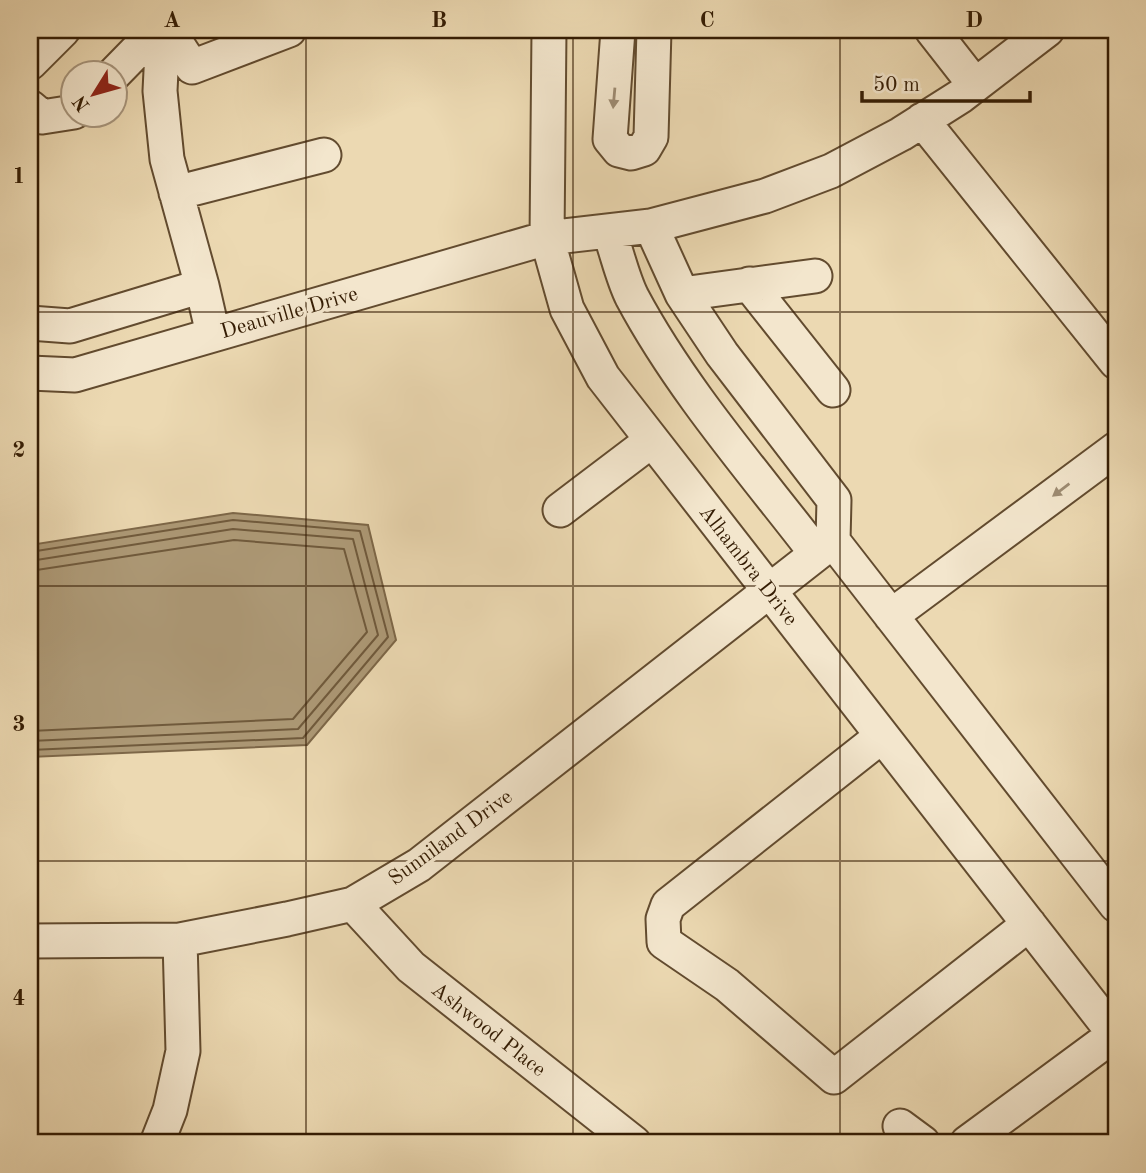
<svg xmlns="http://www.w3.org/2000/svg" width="1146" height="1173" font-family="'Old Standard TT',serif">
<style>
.water{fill:#ad9976;stroke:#7d6748;stroke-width:2}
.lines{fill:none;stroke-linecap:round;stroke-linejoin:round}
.shore{stroke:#705a3c;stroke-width:2}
.minor-casing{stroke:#624b2f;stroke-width:37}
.minor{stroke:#f3e6cd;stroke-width:33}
.oneway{fill:#9d8b72}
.grid{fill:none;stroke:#341c03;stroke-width:2;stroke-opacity:0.55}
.labels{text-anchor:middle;stroke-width:7;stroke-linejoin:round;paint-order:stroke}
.street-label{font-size:21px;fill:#341c03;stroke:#f3e6cd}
.neatline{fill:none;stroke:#341c03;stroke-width:2.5}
.grid-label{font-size:23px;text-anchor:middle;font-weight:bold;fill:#341c03}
</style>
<rect width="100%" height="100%" fill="#ecd9b2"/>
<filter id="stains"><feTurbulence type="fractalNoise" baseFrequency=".00286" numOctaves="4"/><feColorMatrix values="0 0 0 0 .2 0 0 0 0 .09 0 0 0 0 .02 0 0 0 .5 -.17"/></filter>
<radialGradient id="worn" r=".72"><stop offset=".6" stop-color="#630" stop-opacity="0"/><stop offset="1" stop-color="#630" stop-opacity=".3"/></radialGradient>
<path class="water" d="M 233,513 L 368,525 L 396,640 L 307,745 L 30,757 L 30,545 Z"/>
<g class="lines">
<path class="shore" d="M 30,552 L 233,520 L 360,531 L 388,637 L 303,738 L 30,750
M 30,561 L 233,529 L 353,539 L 378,635 L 298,729 L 30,741
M 30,571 L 234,540 L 344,549 L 367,632 L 293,719 L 30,731"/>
<defs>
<path id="minor" d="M 163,30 L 160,91 L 167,159 L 202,286
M 168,30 L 192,67 L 289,30
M 549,30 L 547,238 L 567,309 L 603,377 L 1116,1036
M 618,30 L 610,139 L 619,150 L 631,153 L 644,149 L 651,137 L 654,30
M 932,30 L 975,85
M 30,63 L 63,30
M 114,74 L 157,30
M 30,107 L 42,117 L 74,112
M 922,120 L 1116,362
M 176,193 L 324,155
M 651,226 L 682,294 L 722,354 L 834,500 L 833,541
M 609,231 C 617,252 622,277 632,297 C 681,389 753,471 816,553
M 749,284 L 833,390
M 682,294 L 815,276
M 30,323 L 70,326 L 202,286 L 213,334
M 30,373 L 75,375 L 547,238 L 651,226 L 765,196 L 831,171 L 901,134 L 961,96 L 1047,30
M 560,510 L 651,441
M 891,616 L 1116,449
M 882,736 L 668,905 L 663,919 L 664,942 L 727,985 L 834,1077 L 1029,924
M 353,904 L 411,967 L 634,1143
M 30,941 L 180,940 L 287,919 L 353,904 L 419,865 L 833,541 L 1116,905
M 900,1126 L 923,1143
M 157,1143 L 170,1110 L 183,1051 L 180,940
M 967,1143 L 1115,1034"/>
</defs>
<use href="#minor" class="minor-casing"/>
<use href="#minor" class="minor"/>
</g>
<defs><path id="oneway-solid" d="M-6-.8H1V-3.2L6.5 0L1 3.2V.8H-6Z" transform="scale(1.75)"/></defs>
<g class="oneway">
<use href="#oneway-solid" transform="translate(614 98) rotate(95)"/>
<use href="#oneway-solid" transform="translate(1061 490) rotate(143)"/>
</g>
<path class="grid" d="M 306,30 L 306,1143M 573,30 L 573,1143M 840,30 L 840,1143M 30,312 L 1116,312M 30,586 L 1116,586M 30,861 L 1116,861"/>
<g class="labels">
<g class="street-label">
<text transform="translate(289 312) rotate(-16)" y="7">Deauville Drive</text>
<text transform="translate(749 565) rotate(52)" y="7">Alhambra Drive</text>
<text transform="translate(450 837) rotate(-36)" y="7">Sunniland Drive</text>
<text transform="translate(489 1029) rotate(38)" y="7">Ashwood Place</text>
</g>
</g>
<rect width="1146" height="1173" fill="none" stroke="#ecd9b2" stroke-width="77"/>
<g transform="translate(94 94) rotate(233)"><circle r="33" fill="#f3e6cd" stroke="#a7957c" stroke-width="2"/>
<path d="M0-5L12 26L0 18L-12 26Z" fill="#8f2418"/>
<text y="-10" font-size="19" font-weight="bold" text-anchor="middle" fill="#341c03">N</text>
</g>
<path d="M862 91v10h168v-10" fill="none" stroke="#341c03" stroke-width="3.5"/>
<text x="873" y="91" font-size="21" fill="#341c03" stroke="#f3e6cd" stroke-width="5" paint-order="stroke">50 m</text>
<rect x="38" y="38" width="1070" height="1096" class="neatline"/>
<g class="grid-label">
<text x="172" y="27">A</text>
<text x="439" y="27">B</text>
<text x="707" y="27">C</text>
<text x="974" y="27">D</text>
<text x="19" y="183">1</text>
<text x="19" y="457">2</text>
<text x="19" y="731">3</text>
<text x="19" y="1005">4</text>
</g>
<rect width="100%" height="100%" filter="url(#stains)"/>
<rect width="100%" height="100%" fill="url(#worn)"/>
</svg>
